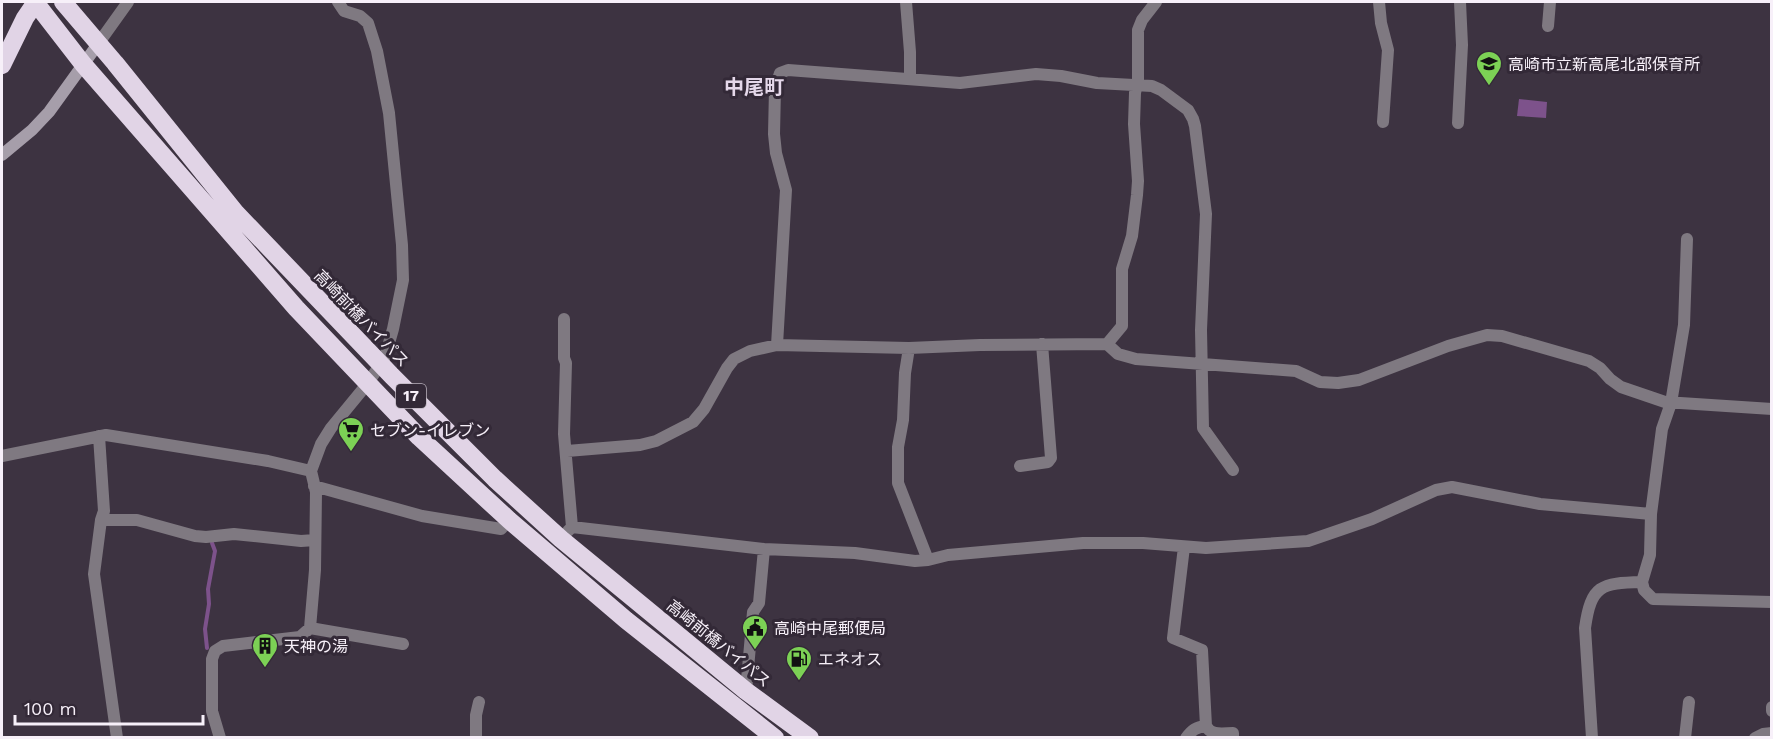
<svg xmlns="http://www.w3.org/2000/svg" width="1773" height="739" font-family="'Work Sans','Noto Sans JP',sans-serif">
<style>
.water{fill:#7d528b}
.lines{fill:none;stroke-linecap:round;stroke-linejoin:round}
.stream{stroke:#7d528b;stroke-width:4}
.street{stroke:#7f7981;stroke-width:12}
.secondary{stroke:#a69eaa;stroke-width:12}
.highway{stroke:#e1d4e6;stroke-width:18}
.labels{text-anchor:middle;stroke-width:6;stroke-linejoin:round;paint-order:stroke}
.shield{fill:#332937;stroke:#bcb4bf;stroke-width:1.5}
.shield-label{font-size:15px;font-weight:bold;fill:#f7f0f9}
.poi-label{font-size:16px;fill:#f7f0f9;stroke:#332937;text-anchor:start}
.street-label{font-size:16px;fill:#f7f0f9;stroke:#332937}
.quarter-label{font-size:20px;font-weight:bold;fill:#e5d8ea;stroke:#332937}
</style>
<rect width="100%" height="100%" fill="#3d3341"/>
<path class="water" d="M 1519,99 L 1547,102 L 1546,118 L 1517,116 Z"/>
<g class="lines">
<path class="stream" d="M 207,648 L 205,629 L 209,604 L 208,589 L 215,551 L 212,543"/>
<path class="street" d="M 906,2 L 910,52 L 910,78
M 1379,2 L 1381,23 L 1388,50 L 1383,122
M 1548,26 L 1550,2
M 98,44 L 128,2
M 1458,123 L 1462,45 L 1460,2
M 1687,239 L 1684,325 L 1671,403 L 1662,429 L 1651,514 L 1650,555 L 1642,582 L 1644,590 L 1653,599 L 1772,602
M 564,319 L 564,358 L 566,363 L 564,434 L 572,527 L 568,531
M 1107,344 L 1122,326 L 1122,269 L 1132,236 L 1137,195 L 1138,181 L 1134,124 L 1135,93 L 1138,79 L 1138,30 L 1142,20 L 1156,2
M 777,345 L 786,190 L 776,153 L 774,134 L 775,89 L 780,73 L 788,70 L 960,83 L 1036,74 L 1061,76 L 1097,83 L 1152,86 L 1161,90 L 1188,110 L 1193,119 L 1195,126 L 1206,214 L 1201,330 L 1203,428 L 1233,470
M 909,348 L 905,373 L 903,420 L 898,447 L 898,483 L 928,560
M 99,436 L 104,511 L 101,520 L 94,574 L 117,738
M 567,451 L 640,445 L 656,441 L 693,422 L 704,409 L 727,368 L 734,359 L 750,351 L 777,345 L 909,348 L 980,345 L 1107,344 L 1118,354 L 1136,359 L 1296,371 L 1320,382 L 1338,383 L 1359,380 L 1448,346 L 1487,335 L 1502,336 L 1589,361 L 1600,368 L 1610,379 L 1621,387 L 1665,402 L 1772,409
M 2,456 L 106,435 L 268,461 L 311,471
M 1020,466 L 1048,462 L 1051,458 L 1042,344
M 314,486 L 422,516 L 501,529 L 509,520
M 101,520 L 137,520 L 195,536 L 206,537 L 234,534 L 301,541 L 315,540
M 572,527 L 764,549 L 855,553 L 915,561 L 928,560 L 948,555 L 1083,543 L 1143,543 L 1206,548 L 1308,541 L 1372,519 L 1436,490 L 1452,487 L 1540,504 L 1651,514
M 1184,547 L 1173,638 L 1202,650 L 1206,726 C 1211,736 1223,733 1233,733 L 1233,738
M 310,628 L 403,644
M 746,691 L 753,612 L 759,603 L 764,549
M 1772,707 L 1772,711
M 220,738 L 212,711 L 212,659 L 215,651 L 223,646 L 300,637 L 310,628 L 315,570 L 316,492 L 311,471 L 321,444 L 331,428 L 368,383 L 385,357 L 393,329 L 403,280 L 402,245 L 389,113 L 377,51 L 368,23 L 360,16 L 344,11 L 338,2
M 476,738 L 476,715 L 479,702
M 1186,738 C 1192,730 1196,727 1206,726
M 1592,738 L 1585,628 C 1591,585 1601,583 1642,582
M 1685,738 L 1689,702
M 1755,738 L 1763,734 L 1772,733"/>
<path class="secondary" d="M 2,155 L 32,130 L 49,112 L 98,44"/>
<path class="highway" d="M 35,2 L 83,64 L 296,308 L 419,437 L 509,520 L 626,620 L 775,738
M 63,2 L 115,63 L 235,212 L 392,376 L 495,479 L 561,539 L 639,603 L 746,691 L 810,738
M 2,65 L 25,18 L 36,2"/>
</g>
<defs>
<symbol id="school-pin" viewBox="-11 -11 22 30"><path d="M0 17L-7.5 6A9.5 9.5 0 1 1 7.5 6Z" fill="#7cd155" stroke="#332937"/><path d="M0-5L7-2L0 1L-7-2ZM-4 1L0 2.5L4 1V4Q0 6-4 4Z" fill="#111"/></symbol>
<symbol id="supermarket-pin" viewBox="-11 -11 22 30"><path d="M0 17L-7.5 6A9.5 9.5 0 1 1 7.5 6Z" fill="#7cd155" stroke="#332937"/><path d="M-6-5.5h2.5l.6 2H6L4.5 2H-2.5L-4.4-4H-6ZM-1.5 3.2a1.3 1.3 0 1 0 .1 0ZM3 3.2a1.3 1.3 0 1 0 .1 0Z" fill="#111"/></symbol>
<symbol id="civic-pin" viewBox="-11 -11 22 30"><path d="M0 17L-7.5 6A9.5 9.5 0 1 1 7.5 6Z" fill="#7cd155" stroke="#332937"/><path d="M-.6-6.5H3V-4.5H.6V-3L4-1V1h2V6H-6V1h2V-1L-.6-3ZM-1.2 2.5V6h2.4V2.5Z" fill="#111"/></symbol>
<symbol id="building-pin" viewBox="-11 -11 22 30"><path d="M0 17L-7.5 6A9.5 9.5 0 1 1 7.5 6Z" fill="#7cd155" stroke="#332937"/><path d="M-4-6H4V6H1V3H-1V6H-4ZM-2.5-4.3h1.7v1.8h-1.7ZM.8-4.3h1.7v1.8H.8ZM-2.5-1h1.7V.8h-1.7ZM.8-1h1.7V.8H.8Z" fill="#111"/></symbol>
<symbol id="fuel-pin" viewBox="-11 -11 22 30"><path d="M0 17L-7.5 6A9.5 9.5 0 1 1 7.5 6Z" fill="#7cd155" stroke="#332937"/><path d="M-5.5-6h7V0h2V4h1.3V-2.5L3-4.5l.8-.8L6-3V5H2.5V1h-1V6h-7ZM-4.2-4.7v3.2H.2V-4.7Z" fill="#111"/></symbol>
</defs>
<g fill-rule="evenodd">
<use href="#school-pin" x="1474" y="49" width="30" height="40"/>
<use href="#supermarket-pin" x="336" y="415" width="30" height="40"/>
<use href="#civic-pin" x="740" y="613" width="30" height="40"/>
<use href="#building-pin" x="250" y="631" width="30" height="40"/>
<use href="#fuel-pin" x="784" y="644" width="30" height="40"/>
</g>
<g class="labels">
<rect class="shield" x="396" y="384" width="30" height="24" rx="4.5"/>
<g class="shield-label">
<text x="411" y="401">17</text>
</g>
<g class="poi-label">
<text x="1508" y="70">高崎市立新高尾北部保育所</text>
<text x="370" y="436">セブン-イレブン</text>
<text x="774" y="634">高崎中尾郵便局</text>
<text x="284" y="652">天神の湯</text>
<text x="818" y="665">エネオス</text>
</g>
<g class="street-label">
<text transform="translate(362 318) rotate(46)" y="6">高崎前橋バイパス</text>
<text transform="translate(719 643) rotate(39)" y="6">高崎前橋バイパス</text>
</g>
<g class="quarter-label">
<text x="754" y="94">中尾町</text>
</g>
</g>
<rect width="1773" height="739" fill="none" stroke="#f7f0f9" stroke-width="6"/>
<path d="M15 715v9h188v-9" fill="none" stroke="#f7f0f9" stroke-width="3"/>
<text x="24" y="715" font-size="18" fill="#f7f0f9" stroke="#332937" stroke-width="4.5" paint-order="stroke">100 m</text>
</svg>
